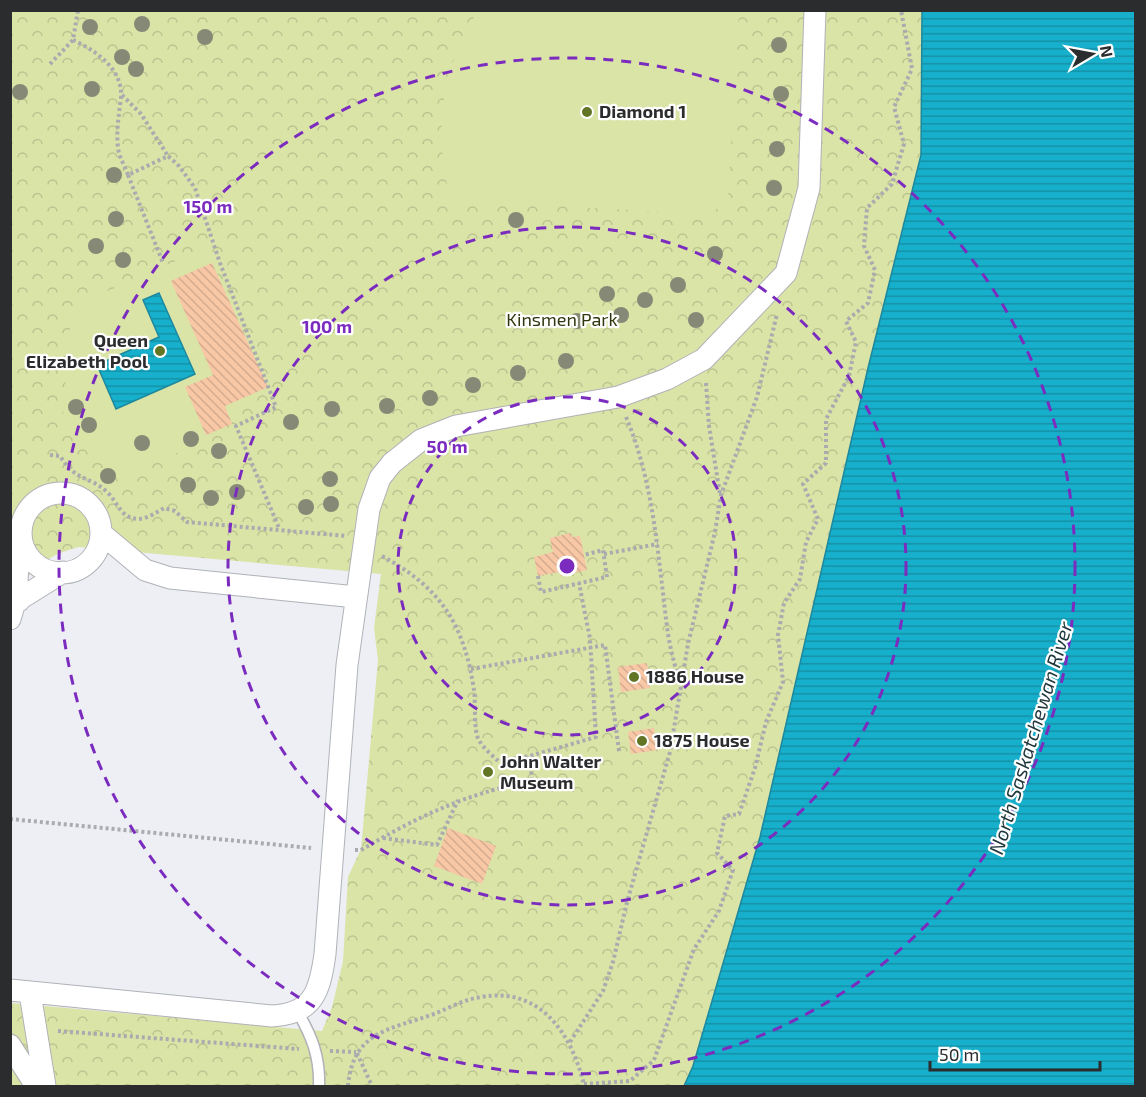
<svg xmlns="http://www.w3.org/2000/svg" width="1146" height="1097" font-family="'Exo 2',sans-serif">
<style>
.park{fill:url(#park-crowns)}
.pitch{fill:#dae4a7}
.water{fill:url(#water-rules);stroke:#1d889d;stroke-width:1.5}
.building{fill:url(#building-back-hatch)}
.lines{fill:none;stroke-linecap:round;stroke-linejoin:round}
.service-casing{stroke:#afb2b7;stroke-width:13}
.minor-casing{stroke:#afb2b7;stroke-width:23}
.path{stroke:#a9abaf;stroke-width:4;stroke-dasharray:3 3;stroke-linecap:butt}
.service{stroke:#fff;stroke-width:10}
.minor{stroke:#fff;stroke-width:21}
.tree{fill:#868976}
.ring{fill:none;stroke:#7b2cbf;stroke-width:3;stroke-dasharray:10 8}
.poi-dot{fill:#617525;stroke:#fff;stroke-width:2}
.labels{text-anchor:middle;stroke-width:4.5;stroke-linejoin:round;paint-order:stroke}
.poi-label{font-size:18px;font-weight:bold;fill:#2b2c2e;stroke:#fff;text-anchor:start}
.park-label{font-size:18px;fill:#31360e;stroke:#fff}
.water-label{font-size:20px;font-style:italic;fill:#1f363b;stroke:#fff}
.centre{fill:#7b2cbf;stroke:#fff;stroke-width:3}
.ring-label{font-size:18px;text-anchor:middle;font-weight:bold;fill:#7b2cbf;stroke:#fff;stroke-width:4.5;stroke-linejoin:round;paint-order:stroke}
</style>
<defs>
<pattern id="park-crowns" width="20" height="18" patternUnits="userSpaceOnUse" patternTransform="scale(1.5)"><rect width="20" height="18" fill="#dae4a7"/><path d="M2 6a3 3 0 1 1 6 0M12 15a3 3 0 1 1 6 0" fill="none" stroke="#bbc490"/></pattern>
<pattern id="water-rules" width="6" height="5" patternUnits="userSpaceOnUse" patternTransform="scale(1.5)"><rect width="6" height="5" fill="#17b0cc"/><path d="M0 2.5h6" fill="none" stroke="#158fa6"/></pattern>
<pattern id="building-back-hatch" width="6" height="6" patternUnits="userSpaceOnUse" patternTransform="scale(1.5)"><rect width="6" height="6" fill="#f8c7a6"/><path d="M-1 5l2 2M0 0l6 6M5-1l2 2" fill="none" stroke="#d5ab8f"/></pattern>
</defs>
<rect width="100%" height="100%" fill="#edeff5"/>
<path class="park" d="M 11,11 L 922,11 L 921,155 L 760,837 L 693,1066 L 684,1086 L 11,1086 L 11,1003 L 322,1031 L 332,1007 L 343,961 L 348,877 L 361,849 L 378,660 L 374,628 L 381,574 L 79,547 C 43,556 32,570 11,598 Z"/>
<path class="pitch" d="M 478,11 L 739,11 L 728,196 L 712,214 L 451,201 C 433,134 440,69 478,11 Z
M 203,249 L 210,263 L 212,263 L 268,387 L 225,406 L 232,424 C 200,437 141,484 105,464 C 92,457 73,428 63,415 L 71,315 L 76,305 Z"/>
<path class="water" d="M 922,11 L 1135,11 L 1135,1086 L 684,1086 L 693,1066 L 760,837 L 868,368 L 921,155 Z
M 159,293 L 195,374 L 116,409 L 97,365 L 159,337 L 143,300 Z"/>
<path class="building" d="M 212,263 L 268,387 L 225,406 L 232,424 L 206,435 L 185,387 L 213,375 L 171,281 Z
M 571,533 L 572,537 L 580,536 L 587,570 L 561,576 L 560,572 L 538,576 L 534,557 L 553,552 L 550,538 Z
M 647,663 L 650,688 L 621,692 L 618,667 Z
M 654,728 L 657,750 L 631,754 L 628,732 Z
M 448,828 L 496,846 L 482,884 L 434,866 Z"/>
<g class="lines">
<defs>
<path id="service" d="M 297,1011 C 312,1036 320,1057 319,1086"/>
<path id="minor" d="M21 533a40 40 0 1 1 80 0a40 40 0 1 1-80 0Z
M 102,534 L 145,570 L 170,578 L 356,597
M 19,601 L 17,579 L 21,539
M 10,619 L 15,602 L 63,572
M 10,990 L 272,1016 C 314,1014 320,990 325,954 L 347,665 L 369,509 L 380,478 L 392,463 L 421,440 L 456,426 L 618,397 L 667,379 L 704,359 L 786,273 L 809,188 L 815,10
M 30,993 L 45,1086
M 10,1045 L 36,1086"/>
</defs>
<use href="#service" class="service-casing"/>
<use href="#minor" class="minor-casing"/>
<path class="path" d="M 73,40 C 95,50 123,69 121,97 C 119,115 116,130 118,148 C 119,157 125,166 128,175 L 168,156 L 179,166 L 195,188 L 220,263 L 276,407 L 236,426 L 279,528
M 50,64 L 73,40 L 78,10
M 122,95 L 141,114 L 168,156
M 128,175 L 163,263
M 706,383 L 709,426 L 720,494
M 626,417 C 655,485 658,561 668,634 C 671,652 676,670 681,688
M 50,455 L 60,456 C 77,483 89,475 107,492 C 118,502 120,518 138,519 C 147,519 157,512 164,508 L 175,511 L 187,522 L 346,536
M 604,554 L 658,544
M 382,556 C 441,588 464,624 474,690 C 476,702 473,731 479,740 C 483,748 492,755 498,761 L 530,756 L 596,737 L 590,639 L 579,583
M 538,576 L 541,592 L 607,577 L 603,550 L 584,555
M 471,669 L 605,645 L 619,751
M 10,819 L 311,848
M 383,838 L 437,845 L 458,800
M 355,850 L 361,850 C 417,817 467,793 532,781 L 530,756
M 58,1031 L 299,1049
M 570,1042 L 603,991 L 613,962 L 627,902 L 670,752 L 688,644 L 715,532 L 721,495 L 757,397 L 777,314
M 330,1051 L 356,1052
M 357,1053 L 372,1086
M 584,1084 L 630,1081 L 654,1060 L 694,949 L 719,911 L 733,870 L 717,853 L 725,816 L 739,814 L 755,768 L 766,722 L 783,682 L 778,635 L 784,603 L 800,579 L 806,542 L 818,519 L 803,484 L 826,463 L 826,419 L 849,376 L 856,342 L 846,321 L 868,303 L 875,270 L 864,246 L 867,208 L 892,184 L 904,144 L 894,107 L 912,69 L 901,10
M 348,1086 C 353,1031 389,1030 434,1014 C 449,1008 465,999 481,997 C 541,986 572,1035 584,1085"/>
<use href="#service" class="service"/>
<use href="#minor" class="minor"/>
</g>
<g class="tree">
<circle cx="142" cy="24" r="8"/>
<circle cx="90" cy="27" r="8"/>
<circle cx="205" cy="37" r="8"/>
<circle cx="779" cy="45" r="8"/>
<circle cx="122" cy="57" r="8"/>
<circle cx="136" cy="69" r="8"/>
<circle cx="92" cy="89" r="8"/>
<circle cx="20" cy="92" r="8"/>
<circle cx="781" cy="94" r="8"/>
<circle cx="777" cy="149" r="8"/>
<circle cx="114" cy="175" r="8"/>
<circle cx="774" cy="188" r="8"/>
<circle cx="116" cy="219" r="8"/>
<circle cx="516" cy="220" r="8"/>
<circle cx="96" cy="246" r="8"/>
<circle cx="715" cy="254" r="8"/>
<circle cx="123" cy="260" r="8"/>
<circle cx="678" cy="285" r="8"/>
<circle cx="607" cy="294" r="8"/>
<circle cx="645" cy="300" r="8"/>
<circle cx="621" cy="315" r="8"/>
<circle cx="696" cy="320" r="8"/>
<circle cx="577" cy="321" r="8"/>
<circle cx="566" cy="361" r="8"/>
<circle cx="518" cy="373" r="8"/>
<circle cx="473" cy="385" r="8"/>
<circle cx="430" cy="398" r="8"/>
<circle cx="387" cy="406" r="8"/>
<circle cx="76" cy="407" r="8"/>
<circle cx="332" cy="409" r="8"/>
<circle cx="291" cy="422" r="8"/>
<circle cx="89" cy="425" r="8"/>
<circle cx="191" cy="439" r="8"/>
<circle cx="142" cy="443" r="8"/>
<circle cx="219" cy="451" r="8"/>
<circle cx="108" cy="476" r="8"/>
<circle cx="330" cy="479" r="8"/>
<circle cx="188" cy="485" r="8"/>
<circle cx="237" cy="492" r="8"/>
<circle cx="211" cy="498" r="8"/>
<circle cx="331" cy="504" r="8"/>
<circle cx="306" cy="507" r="8"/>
</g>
<g class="ring">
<circle cx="567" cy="566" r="169"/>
<circle cx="567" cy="566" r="339"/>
<circle cx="567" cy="566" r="508"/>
</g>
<g class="poi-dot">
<circle cx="587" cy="112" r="6"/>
<circle cx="160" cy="351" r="6"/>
<circle cx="634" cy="677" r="6"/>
<circle cx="642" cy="741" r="6"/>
<circle cx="488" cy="772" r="6"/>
</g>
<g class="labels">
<g class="poi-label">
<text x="599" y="118">Diamond 1</text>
<text x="148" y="347" text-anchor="end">Queen<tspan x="148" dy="21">Elizabeth Pool</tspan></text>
<text x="646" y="683">1886 House</text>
<text x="654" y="747">1875 House</text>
<text x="500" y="768">John Walter<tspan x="500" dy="21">Museum</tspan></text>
</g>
<g class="park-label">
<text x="562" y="326">Kinsmen Park</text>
</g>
<g class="water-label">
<text transform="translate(1031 738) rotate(-73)" y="7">North Saskatchewan River</text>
</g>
</g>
<circle cx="567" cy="566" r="9" class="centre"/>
<g class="ring-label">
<text x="208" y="213">150 m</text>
<text x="327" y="333">100 m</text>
<text x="447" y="453">50 m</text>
</g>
<rect width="1146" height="1097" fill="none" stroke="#2b2c2e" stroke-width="24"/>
<g transform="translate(1092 54) rotate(80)" stroke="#ffffff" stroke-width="4.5" paint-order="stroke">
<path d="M0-4.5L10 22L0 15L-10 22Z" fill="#2b2c2e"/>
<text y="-9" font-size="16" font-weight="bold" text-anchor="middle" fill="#2b2c2e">N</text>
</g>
<path d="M930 1061v9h170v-9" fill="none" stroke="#2b2c2e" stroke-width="3"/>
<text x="939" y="1061" font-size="18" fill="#2b2c2e" stroke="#ffffff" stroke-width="4.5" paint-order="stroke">50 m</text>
</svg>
